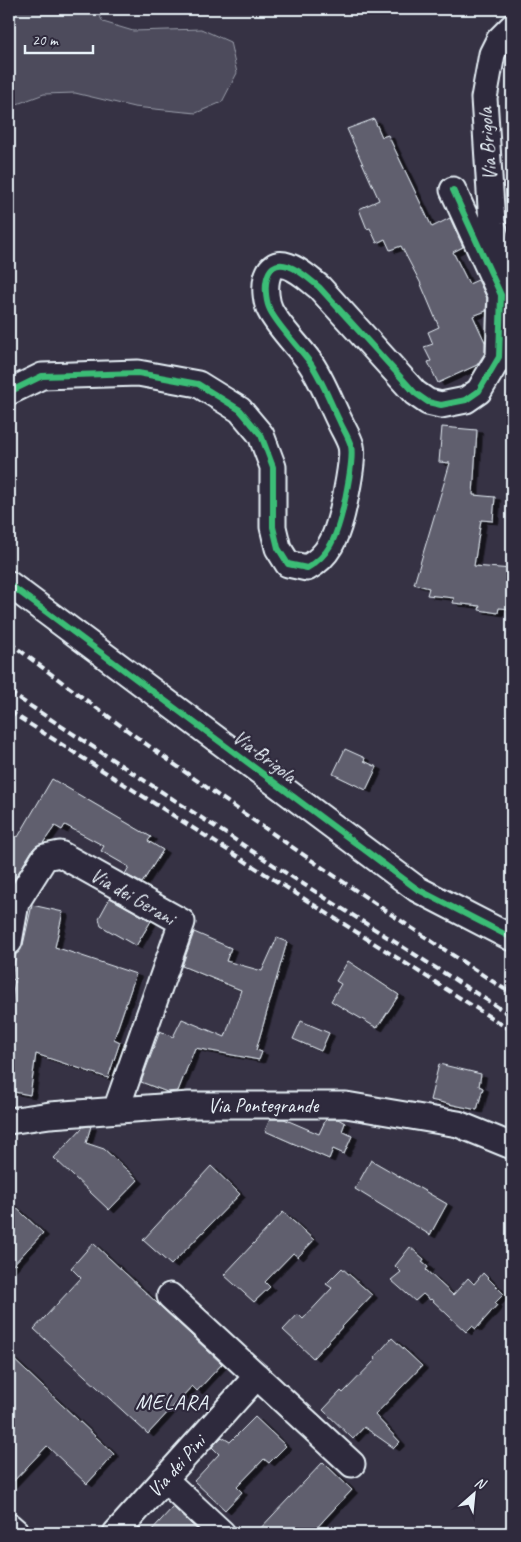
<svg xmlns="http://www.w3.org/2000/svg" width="521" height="1542" font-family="Caveat,sans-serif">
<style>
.green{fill:#4d4b5c;stroke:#9a9eaa}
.building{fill:#605e6e;stroke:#e8f1f8;filter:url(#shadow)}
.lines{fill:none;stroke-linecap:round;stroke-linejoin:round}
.street-casing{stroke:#e8f1f8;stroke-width:29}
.street{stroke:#2f2a3d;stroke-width:25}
.rail{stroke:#e8f1f8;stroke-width:4;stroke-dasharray:8 4;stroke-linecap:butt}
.cycleway-casing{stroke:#2f2a3d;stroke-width:9}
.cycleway{stroke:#3abd76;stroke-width:6}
.labels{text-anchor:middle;stroke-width:4.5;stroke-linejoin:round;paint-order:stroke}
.street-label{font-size:20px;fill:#e8f1f8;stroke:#2f2a3d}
.neighbourhood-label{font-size:21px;letter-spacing:1px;fill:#e8f1f8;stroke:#2f2a3d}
</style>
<defs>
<filter id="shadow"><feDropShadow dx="5.5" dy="3" stdDeviation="0" flood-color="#0009"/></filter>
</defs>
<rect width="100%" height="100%" fill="#363244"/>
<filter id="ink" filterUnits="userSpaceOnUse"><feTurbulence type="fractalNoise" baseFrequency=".02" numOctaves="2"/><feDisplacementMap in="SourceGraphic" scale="10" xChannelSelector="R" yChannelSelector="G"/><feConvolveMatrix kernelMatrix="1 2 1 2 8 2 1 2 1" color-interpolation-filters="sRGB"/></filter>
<g filter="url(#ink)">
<path class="green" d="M 9,9 L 96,9 L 103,22 L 133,31 L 201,29 L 230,42 L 237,73 L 222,102 L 196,113 L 134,107 L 75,93 L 44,94 L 9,107 Z"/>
<path class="building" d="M 374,119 L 382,137 L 388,135 L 432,227 L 450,218 L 463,247 L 453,252 L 469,284 L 478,280 L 487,298 L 486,311 L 473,316 L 485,342 L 485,353 L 477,365 L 438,383 L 428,362 L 431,361 L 424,347 L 433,344 L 428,332 L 439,327 L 420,282 L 401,246 L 390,250 L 385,239 L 377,243 L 370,228 L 367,229 L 359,209 L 379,200 L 347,129 Z
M 442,427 L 477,430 L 473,495 L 495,497 L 493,521 L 481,520 L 474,566 L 512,569 L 512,609 L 499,608 L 498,613 L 479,610 L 480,606 L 453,603 L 454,598 L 427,595 L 429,588 L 414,584 L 450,463 L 439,462 Z
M 345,749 L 365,758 L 364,761 L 377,767 L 366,790 L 333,774 Z
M 52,779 L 151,837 L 148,841 L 163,850 L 142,883 L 125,874 L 129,867 L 101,851 L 104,846 L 65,825 L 62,830 L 55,826 L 43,843 L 33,849 L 9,888 L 9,831 L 18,837 Z
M 110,898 L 151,921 L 136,946 L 101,926 L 99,918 Z
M 32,905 L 63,912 L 55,947 L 136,974 L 114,1039 L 120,1042 L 108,1078 L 36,1054 L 30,1095 L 9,1091 L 9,1018 L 15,980 L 11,979 L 16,954 L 23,945 Z
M 194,932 L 231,948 L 226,961 L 262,971 L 277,938 L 287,942 L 256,1050 L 262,1052 L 259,1060 L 195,1048 L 178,1091 L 167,1092 L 141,1082 L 160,1031 L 173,1037 L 182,1019 L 225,1037 L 241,990 L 182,966 Z
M 348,961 L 399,995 L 377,1028 L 331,1001 L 341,984 L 336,981 Z
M 301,1021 L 329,1033 L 321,1051 L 293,1039 Z
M 439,1064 L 481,1074 L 479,1086 L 483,1088 L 477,1110 L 430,1100 Z
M 270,1119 L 284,1119 L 319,1134 L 326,1119 L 338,1119 L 345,1123 L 342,1131 L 352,1136 L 344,1154 L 333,1149 L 329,1159 L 265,1131 Z
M 91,1126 L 86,1143 L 104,1149 L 138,1180 L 109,1210 L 54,1158 L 83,1127 Z
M 371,1160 L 447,1204 L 430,1235 L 355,1189 Z
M 211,1166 L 240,1194 L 171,1265 L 143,1240 Z
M 9,1201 L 43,1233 L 9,1269 Z
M 283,1212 L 314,1240 L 298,1257 L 293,1253 L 265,1282 L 270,1287 L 254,1302 L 224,1275 Z
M 93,1243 L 222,1364 L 197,1391 L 192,1386 L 148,1434 L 34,1329 L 81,1278 L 71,1268 Z
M 410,1247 L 424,1259 L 422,1262 L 428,1267 L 426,1270 L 453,1295 L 468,1278 L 474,1284 L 483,1273 L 504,1294 L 495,1303 L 497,1305 L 476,1329 L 472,1326 L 466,1332 L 431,1299 L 430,1300 L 423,1294 L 415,1301 L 391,1280 L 401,1272 L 395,1266 Z
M 342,1268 L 372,1295 L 313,1358 L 283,1330 L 298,1314 L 303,1319 L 332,1288 L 326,1284 Z
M 392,1338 L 422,1366 L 375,1415 L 400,1442 L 394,1448 L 364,1427 L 353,1439 L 323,1410 L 341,1391 L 343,1393 L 376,1359 L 374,1358 Z
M 9,1355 L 114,1454 L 87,1484 L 47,1446 L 9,1486 Z
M 255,1417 L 286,1446 L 269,1463 L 264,1459 L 237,1487 L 242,1492 L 225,1510 L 194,1481 L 219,1454 L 212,1447 L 222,1437 L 230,1442 Z
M 323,1462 L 352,1490 L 334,1509 L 312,1533 L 256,1533 Z
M 173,1507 L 189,1522 L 201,1533 L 149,1533 Z"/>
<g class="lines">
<defs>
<path id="street" d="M 512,27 L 499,40 L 492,54 L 484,98 L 492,223 L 498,243 L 512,265
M 9,392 L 42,376 L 138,373 L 198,384 L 240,410 L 261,435 L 273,467 L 273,527 L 278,548 L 288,564 L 307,568 C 329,556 336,537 342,513 C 345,500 354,458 351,446 C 349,438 343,429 340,422 C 330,402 322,379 309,361 C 298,346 278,326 270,310 C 263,296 262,257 288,266 C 300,270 310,280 319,287 L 415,393 L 428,402 L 441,405 L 466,400 L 479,391 L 499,357 L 501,295 L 453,190
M 9,584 L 417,889 L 512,938
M 9,942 L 16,903 L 45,857 L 60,854 L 182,922 L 116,1110
M 9,1121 L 50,1115 L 189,1105 L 346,1105 L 458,1124 L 512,1146
M 170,1296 L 352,1464
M 164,1479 L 222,1533
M 9,1526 L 17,1533
M 116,1533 L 257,1376"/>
</defs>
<use href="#street" class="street-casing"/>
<use href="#street" class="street"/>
<path class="rail" d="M 9,642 C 171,766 340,882 512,994
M 9,692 L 289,875 L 512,1016
M 9,711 L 512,1031"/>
<defs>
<path id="cycleway" d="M 9,392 L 42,376 L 138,373 L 198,384 L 240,410 L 261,435 L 273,467 L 273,527 L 278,548 L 288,564 L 307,568 C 329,556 336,537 342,513 C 345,500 354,458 351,446 C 349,438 343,429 340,422 C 330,402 322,379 309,361 C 298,346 278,326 270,310 C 263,296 262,257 288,266 C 300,270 310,280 319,287 L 415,393 L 428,402 L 441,405 L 466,400 L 479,391 L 499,357 L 501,295 L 453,190
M 9,584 L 417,889 L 512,938"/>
</defs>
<use href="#cycleway" class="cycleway-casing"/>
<use href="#cycleway" class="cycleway"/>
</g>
</g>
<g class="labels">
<g class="street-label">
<text transform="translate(487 144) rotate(-94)" y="7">Via Brigola</text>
<text transform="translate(265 756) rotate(37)" y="7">Via Brigola</text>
<text transform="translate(133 896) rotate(30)" y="7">Via dei Gerani</text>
<text x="263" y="1112">Via Pontegrande</text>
<text transform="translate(176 1466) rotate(-48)" y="7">Via dei Pini</text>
</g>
<g class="neighbourhood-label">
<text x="172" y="1409">MELARA</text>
</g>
</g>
<rect width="521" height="1542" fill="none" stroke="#2f2a3d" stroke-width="30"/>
<rect x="15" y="15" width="491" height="1512" fill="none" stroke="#e8f1f8" stroke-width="2" filter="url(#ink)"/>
<g transform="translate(474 1494) rotate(27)" stroke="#2f2a3d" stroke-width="4" paint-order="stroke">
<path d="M0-4L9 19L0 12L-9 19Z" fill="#e8f1f8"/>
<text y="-8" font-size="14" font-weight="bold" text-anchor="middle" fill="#e8f1f8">N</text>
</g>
<path d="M25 45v8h68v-8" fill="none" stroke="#e8f1f8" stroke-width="2.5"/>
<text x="32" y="45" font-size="15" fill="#e8f1f8" stroke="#2f2a3d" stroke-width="4" paint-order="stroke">20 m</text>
</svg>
